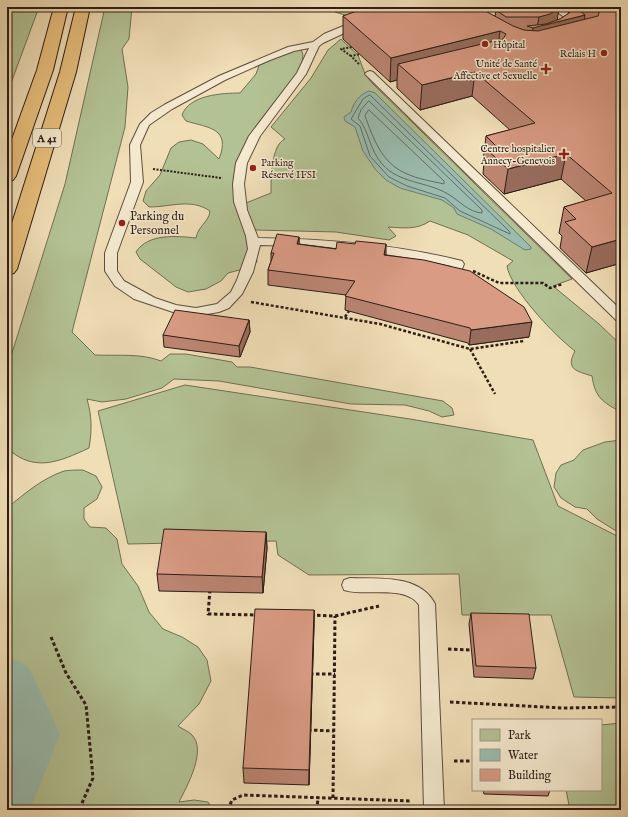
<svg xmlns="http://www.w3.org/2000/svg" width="628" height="817" font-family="'IM FELL English',serif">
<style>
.green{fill:#b3c294;stroke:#706f54}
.water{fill:#9abcaf;stroke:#6e7c71}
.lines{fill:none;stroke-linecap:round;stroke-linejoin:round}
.shore{stroke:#646c62;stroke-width:1}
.river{fill:#9abcaf;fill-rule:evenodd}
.lane-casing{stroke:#5e4c3e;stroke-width:2}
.highway-casing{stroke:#2d1c15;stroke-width:2}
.path-far2{stroke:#2d1c15;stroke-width:2;stroke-dasharray:2 1.5;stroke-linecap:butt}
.path-far1{stroke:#2d1c15;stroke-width:2.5;stroke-dasharray:3 2;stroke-linecap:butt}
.path{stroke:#2d1c15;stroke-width:3;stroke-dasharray:3.5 2.5;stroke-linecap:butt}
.lane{fill:#f5ead0;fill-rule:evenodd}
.highway{fill:#e8bf7c;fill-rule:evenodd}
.wall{fill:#bb8572;stroke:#2d1c15}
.shaded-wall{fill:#986c5c;stroke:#2d1c15}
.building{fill:#d99b84;stroke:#2d1c15}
.poi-dot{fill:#8f2418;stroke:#f5ead0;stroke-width:1.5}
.labels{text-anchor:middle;stroke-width:3;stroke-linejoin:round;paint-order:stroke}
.far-poi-label{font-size:10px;fill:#2d1c15;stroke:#f5ead0;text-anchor:end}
.shield{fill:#f5ead0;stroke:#695a4d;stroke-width:1}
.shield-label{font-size:11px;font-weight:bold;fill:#2d1c15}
.poi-label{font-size:12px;fill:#2d1c15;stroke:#f5ead0;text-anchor:start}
</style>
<rect width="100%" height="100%" fill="#f0deb7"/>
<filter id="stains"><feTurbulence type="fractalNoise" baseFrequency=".005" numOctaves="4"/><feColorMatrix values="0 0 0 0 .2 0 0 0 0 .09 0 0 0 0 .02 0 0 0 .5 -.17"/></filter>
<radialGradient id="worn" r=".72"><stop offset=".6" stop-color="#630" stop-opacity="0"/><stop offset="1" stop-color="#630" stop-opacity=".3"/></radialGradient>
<path class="green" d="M 7,7 L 39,7 L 7,94 Z
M 105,7 L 132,7 L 129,39 L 122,49 L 128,87 L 125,127 L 72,332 L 95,355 C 117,356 141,353 161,361 L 170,354 L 186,354 L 232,362 L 237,367 L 250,367 L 443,401 L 452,408 L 454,415 L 442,417 L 429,411 L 405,405 L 351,404 L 219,381 L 174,379 L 162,388 L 126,399 L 102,402 L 87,399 C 92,417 92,430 89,448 C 59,462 34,473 7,448 L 7,369 L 65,184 Z
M 334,7 L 384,7 L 348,16 L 335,12 L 333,9 Z
M 341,39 L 358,55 L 365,74 L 372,83 L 572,279 L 553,286 L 599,324 L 621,345 L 621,412 C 602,402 595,397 592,376 C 577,371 565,370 575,351 C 556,337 511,290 507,266 L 513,261 L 468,235 L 430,221 C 417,230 403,228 388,227 L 396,236 L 389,240 L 336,232 L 256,230 L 248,235 L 255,249 L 257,262 L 251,267 L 228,273 L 221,281 L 206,289 L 188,292 L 176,287 L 140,259 L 136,252 C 148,233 177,236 196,238 C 198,226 209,222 210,211 C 191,198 171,207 149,207 L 143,201 L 146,191 L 160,175 L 171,148 L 179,142 L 191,140 L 203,144 L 219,159 C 231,128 209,128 186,121 L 182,115 C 189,95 222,93 240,93 L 256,74 L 261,60 C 273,53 287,48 301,49 L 303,55 L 299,84 L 268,117 L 237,169 L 241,205 L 271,193 C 271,179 271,145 285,139 L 271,127 L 311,78 L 328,50 Z
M 185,385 L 410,419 L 533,440 L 558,506 L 621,538 L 621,698 L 574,697 L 551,615 L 462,615 L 459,574 L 309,575 L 278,555 L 276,541 L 128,544 L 98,411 Z
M 621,440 L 621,534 L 597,519 L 587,509 L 575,507 L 561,498 L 554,487 L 556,473 L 561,465 L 574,460 L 583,450 L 605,442 Z
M 83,470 L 96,476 L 102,487 L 97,499 L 84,508 L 84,519 L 90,527 L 106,528 L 117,539 L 122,564 L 138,586 L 149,612 L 163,629 L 182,637 L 198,647 L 207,660 L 211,681 L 199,704 L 178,726 C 182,729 188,731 191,734 C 208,749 187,786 179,802 L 194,800 L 208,802 L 213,810 L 7,810 L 7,508 C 24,494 43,478 64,471 C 70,470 77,470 83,470 Z
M 621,723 L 621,810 L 555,810 L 555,808 L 570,810 L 566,790 L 601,790 L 601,725 Z"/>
<path class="water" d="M 369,91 L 375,93 L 531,247 L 531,249 L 525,250 L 491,229 L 457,214 L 454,208 L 442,200 L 400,188 L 386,180 L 375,169 L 363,151 L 355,127 L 345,121 L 344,117 L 351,112 C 354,102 359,95 369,91 Z"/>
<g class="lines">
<path class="shore" d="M 370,95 L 510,232 L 510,234 L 460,211 L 445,198 L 407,186 L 389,177 L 370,156 L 360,126 L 351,119 L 363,99 Z
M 369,101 L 482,210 L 482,213 C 468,212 460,201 448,194 C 426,181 400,184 382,164 C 369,149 369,130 358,118 L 361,110 Z
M 369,110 L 444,181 L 444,184 C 431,181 417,179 405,173 C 382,163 373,138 365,116 Z"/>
<path class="river" d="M 7,657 L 25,664 L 29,668 L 60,734 L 30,810 L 7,810 Z"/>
<defs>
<path id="lane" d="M 389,7 L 400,7 L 323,43 L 319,46 L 306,74 L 260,136 L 247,163 L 244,184 L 247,210 L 258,238 C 327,239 395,244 462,261 L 464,264 L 458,279 L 450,279 L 448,276 L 451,266 C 388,252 324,246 260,245 L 253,272 L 242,294 L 229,308 L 219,312 L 196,316 L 176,313 L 134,299 L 115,286 L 105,271 L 105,253 L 131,182 L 130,145 L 140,124 L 151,113 L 164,105 L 219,76 L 288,47 L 313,42 L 324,34 ZM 309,48 L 297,73 L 249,136 L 236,163 L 233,184 L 234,202 L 246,236 L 248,249 L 237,280 L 231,292 L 217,304 L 196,308 L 176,305 L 155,298 L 124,281 L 117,271 L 117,253 L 143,182 L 140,145 L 149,125 L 172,109 L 225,80 L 270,60 L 294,51 Z
M 551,7 L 561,7 L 586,26 L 581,29 L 578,28 Z
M 370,71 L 373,72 L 621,310 L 621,321 L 616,320 L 367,76 L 365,74 L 367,72 Z
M 350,578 C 378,579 420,574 435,604 L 444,810 L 424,810 L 419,605 C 405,584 365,597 344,590 L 342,585 L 344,580 Z"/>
<path id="highway" d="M 54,7 L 68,7 L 53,70 L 16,176 L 13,180 L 7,181 L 7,153 L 37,70 Z
M 76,7 L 90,7 L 76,72 L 17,269 L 14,273 L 7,275 L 7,239 L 60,72 Z"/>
</defs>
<use href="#lane" class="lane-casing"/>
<use href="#highway" class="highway-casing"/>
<path class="path-far2" d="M 351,56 L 341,49 L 352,47
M 359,64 L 351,56 L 360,54
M 153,169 L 221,178"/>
<path class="path-far1" d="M 473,271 L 499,283 L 543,283 L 550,288 L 563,284
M 251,302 L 380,324 L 470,349 L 524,341
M 345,317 L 349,311
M 470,349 L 495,394"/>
<path class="path" d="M 210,590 L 208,614 L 258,615
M 311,615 L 335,616 L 379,606
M 51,637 L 66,673 L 86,705 L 93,778 L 79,810
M 448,649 L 471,650
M 310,674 L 335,674
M 450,702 L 563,708 L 621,707
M 308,730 L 334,731
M 454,761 L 473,761
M 333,798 L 335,616
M 228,810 L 232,800 L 243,795 L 412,801
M 317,810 L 318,797"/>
<use href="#lane" class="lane"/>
<use href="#highway" class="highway"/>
</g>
<path class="wall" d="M 568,7 L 621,7 L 621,263 L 586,273 L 560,248 L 562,236 L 559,233 L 564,207 L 586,201 L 561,179 L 504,194 L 483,174 L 484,162 L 483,161 L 486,136 L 510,130 L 472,96 L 420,110 L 397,88 L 397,80 L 390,82 L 343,39 L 343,16 L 495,16 L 496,10 L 499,10 L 557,20 L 560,19 L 568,14 L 569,11 L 567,10 Z
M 299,237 L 299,244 L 386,255 L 529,337 L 469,345 L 468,343 L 345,310 L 346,295 L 268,285 L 268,270 L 271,261 L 271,253 Z
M 249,320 L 250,332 L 240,357 L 164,347 L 163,335 Z
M 266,532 L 267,548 L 263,593 L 159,591 L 157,574 Z
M 314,610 L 314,626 L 309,785 L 244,783 L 243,768 Z
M 471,613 L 536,668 L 533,679 L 474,677 L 469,624 Z
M 483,790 L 550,790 L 548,796 L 484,794 Z"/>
<path class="shaded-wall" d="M 559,8 L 557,22 L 585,15 L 582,33 L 530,46 L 533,28 L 537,27 L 539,17 Z
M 500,31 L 497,55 L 398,64 L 397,80 L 390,82 L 391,58 Z
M 475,72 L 472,96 L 420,110 L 422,85 Z
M 566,154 L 561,179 L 504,194 L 508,169 Z
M 299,237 L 299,252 L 297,244 Z
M 621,239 L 621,263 L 586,273 L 592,247 Z
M 386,244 L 386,259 L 384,255 Z
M 249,320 L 250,332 L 240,357 L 239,346 Z
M 532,322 L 529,337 L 469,345 L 471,330 Z
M 266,532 L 267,548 L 263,593 L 262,577 Z
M 314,610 L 314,626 L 309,785 L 309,770 Z"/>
<path class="building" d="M 368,7 L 475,7 L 476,8 L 478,7 L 513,26 L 524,30 L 538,31 L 598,16 L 600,9 L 598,7 L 621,7 L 621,239 L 592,247 L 565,222 L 576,219 L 564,207 L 612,193 L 566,154 L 508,169 L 486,149 L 496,146 L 486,136 L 535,123 L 475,72 L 422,85 L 398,64 L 503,39 L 506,34 L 500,31 L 391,58 L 343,16 Z
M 501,7 L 559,7 L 559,8 L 550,14 L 539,17 L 506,17 L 496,10 L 499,10 Z
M 571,7 L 575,7 L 585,15 L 533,28 L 527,26 L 546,24 L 560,19 L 572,11 Z
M 277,234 L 299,237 L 297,244 L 336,249 L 337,242 L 355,244 L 356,241 L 386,244 L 384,255 L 424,260 L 470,271 L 524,307 L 532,322 L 471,330 L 470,328 L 345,296 L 355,281 L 268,270 L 274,253 L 271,253 Z
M 175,310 L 249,320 L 239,346 L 163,335 Z
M 164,529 L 266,532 L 262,577 L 157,574 Z
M 255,609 L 314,610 L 309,770 L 243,768 Z
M 471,613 L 529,614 L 536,668 L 476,666 Z"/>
<g class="poi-dot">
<circle cx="485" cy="44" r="4"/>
<circle cx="604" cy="53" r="4"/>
<path d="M544 63h4v4h4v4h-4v4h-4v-4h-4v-4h4z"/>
<path d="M562 148h4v4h4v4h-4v4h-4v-4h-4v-4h4z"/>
<circle cx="253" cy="168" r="4"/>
<circle cx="122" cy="223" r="4"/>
</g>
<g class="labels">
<g class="far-poi-label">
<text x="493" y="48" text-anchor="start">Hôpital</text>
<text x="596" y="57">Relais H</text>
<text x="537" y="67">Unité de Santé<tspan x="537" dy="12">Affective et Sexuelle</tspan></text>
<text x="555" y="152">Centre hospitalier<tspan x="555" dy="12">Annecy-Genevois</tspan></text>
<text x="261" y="166" text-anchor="start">Parking<tspan x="261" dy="12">Réservé IFSI</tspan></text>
</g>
<rect class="shield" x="33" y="129" width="28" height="18" rx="3"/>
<g class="shield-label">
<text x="47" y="142">A 41</text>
</g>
<g class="poi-label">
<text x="130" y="220">Parking du<tspan x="130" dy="14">Personnel</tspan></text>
</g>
</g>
<rect width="628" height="817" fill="none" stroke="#f0deb7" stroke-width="24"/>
<rect x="8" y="8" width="612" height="801" fill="none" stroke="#2d1c15" stroke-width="2"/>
<rect x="12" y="12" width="604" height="793" fill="none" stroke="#2d1c15"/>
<rect x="472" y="719" width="130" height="72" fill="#f5ead0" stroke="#a59885"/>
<rect x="480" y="729" width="20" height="12" fill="#b3c294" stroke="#a59885"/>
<text x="508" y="739" font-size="12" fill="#2d1c15">Park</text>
<rect x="480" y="749" width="20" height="12" fill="#9abcaf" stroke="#a59885"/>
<text x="508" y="759" font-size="12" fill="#2d1c15">Water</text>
<rect x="480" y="769" width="20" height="12" fill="#d99b84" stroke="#a59885"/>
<text x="508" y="779" font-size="12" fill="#2d1c15">Building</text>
<rect width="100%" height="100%" filter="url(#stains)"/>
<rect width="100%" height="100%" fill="url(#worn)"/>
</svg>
